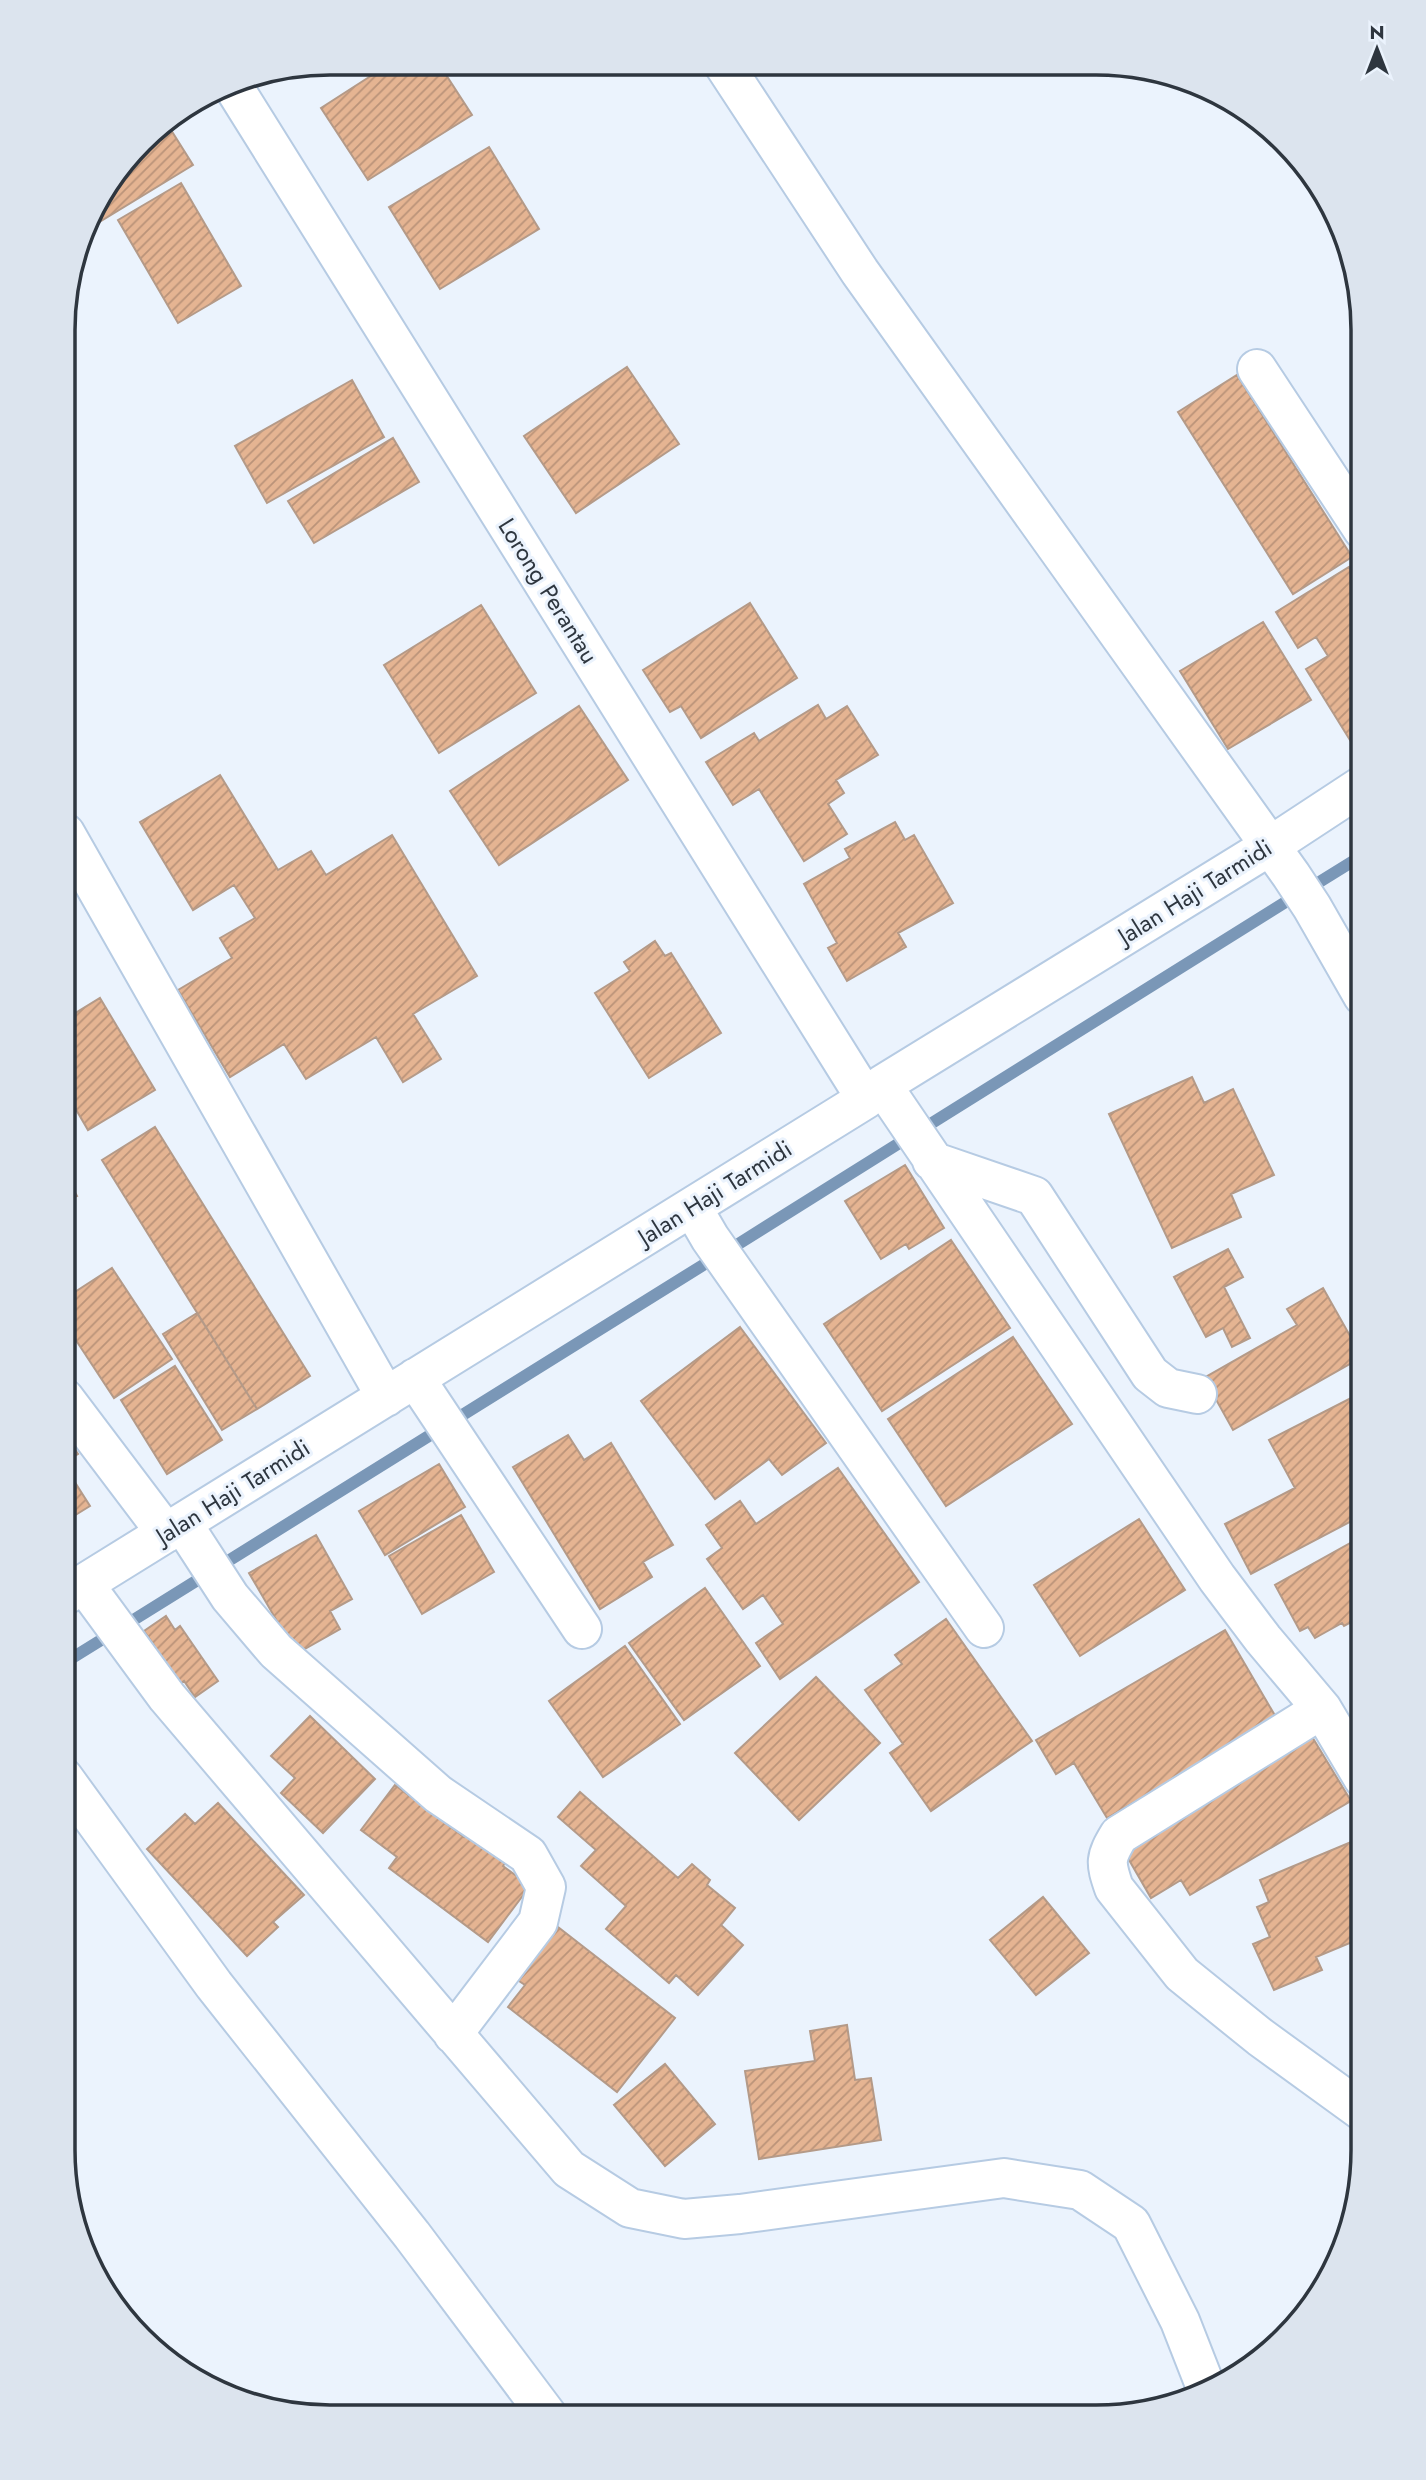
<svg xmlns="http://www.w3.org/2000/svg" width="1426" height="2480" font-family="Jost,sans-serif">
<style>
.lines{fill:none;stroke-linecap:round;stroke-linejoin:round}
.stream{stroke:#7a97b7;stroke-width:12}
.building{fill:url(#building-hatch);stroke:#b49a88;stroke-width:2}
.minor-casing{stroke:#b6cbe3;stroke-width:42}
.minor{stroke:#fff;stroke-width:38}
.labels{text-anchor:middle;stroke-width:6;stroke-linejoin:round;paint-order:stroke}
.street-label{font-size:24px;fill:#2e363f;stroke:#ebf3fd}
.rim{fill:none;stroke:#2e363f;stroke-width:3.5}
</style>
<defs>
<pattern id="building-hatch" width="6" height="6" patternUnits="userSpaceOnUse" patternTransform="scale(1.75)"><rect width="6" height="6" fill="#e5b492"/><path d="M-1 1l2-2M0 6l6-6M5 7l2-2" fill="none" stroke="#ba9379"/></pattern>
</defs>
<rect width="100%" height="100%" fill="#ebf3fd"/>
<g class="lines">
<path class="stream" d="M 1321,881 L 1363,855
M 932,1123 L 1292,898
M 732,1248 L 901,1142
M 135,1619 L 708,1262
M 64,1663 L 106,1637"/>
</g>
<path class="building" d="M 391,63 L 439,64 L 472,115 L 368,180 L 321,108 Z
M 166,122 L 193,165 L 96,224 L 91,212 L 154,130 Z
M 489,147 L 539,229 L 440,289 L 389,207 Z
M 181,183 L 241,286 L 178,323 L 118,220 Z
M 627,367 L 679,444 L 576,513 L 524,436 Z
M 1237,375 L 1352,557 L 1293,594 L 1178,412 Z
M 352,380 L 384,437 L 267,503 L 235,446 Z
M 393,438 L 419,482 L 314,543 L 288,501 Z
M 1349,567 L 1363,591 L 1363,739 L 1353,745 L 1306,669 L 1328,656 L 1316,637 L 1298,648 L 1276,612 Z
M 750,603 L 797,678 L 701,738 L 681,706 L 670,712 L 643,670 Z
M 481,605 L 536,693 L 439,753 L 384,665 Z
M 1263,622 L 1311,700 L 1228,749 L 1180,671 Z
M 818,705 L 826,719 L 847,706 L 878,755 L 836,780 L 844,793 L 828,804 L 847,834 L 804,861 L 759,789 L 733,805 L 706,762 L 754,733 L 759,741 Z
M 579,706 L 628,780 L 499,865 L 450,791 Z
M 220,775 L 278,870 L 311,851 L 326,875 L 392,835 L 477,976 L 413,1014 L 441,1059 L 403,1082 L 376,1037 L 306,1079 L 284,1044 L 230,1077 L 178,990 L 232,958 L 220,938 L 255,918 L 234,885 L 193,910 L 140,822 Z
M 895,822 L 905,840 L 914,835 L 953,903 L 898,933 L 906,947 L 847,981 L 828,948 L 837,943 L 804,884 L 850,858 L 845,849 Z
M 655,941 L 665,956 L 671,953 L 721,1033 L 649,1078 L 595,993 L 630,971 L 624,962 Z
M 100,998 L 155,1090 L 88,1130 L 64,1089 L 64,1020 Z
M 1192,1077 L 1204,1103 L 1233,1089 L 1274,1175 L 1231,1194 L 1241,1217 L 1172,1248 L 1109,1114 Z
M 155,1127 L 310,1376 L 257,1409 L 102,1160 Z
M 905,1165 L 944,1228 L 909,1249 L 906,1244 L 881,1259 L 845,1201 Z
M 64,1172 L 77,1196 L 64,1202 Z
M 951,1240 L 1010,1328 L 882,1411 L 824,1324 Z
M 1363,1247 L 1363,1274 L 1351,1254 Z
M 1228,1249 L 1243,1277 L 1224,1287 L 1250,1338 L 1232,1347 L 1223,1328 L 1206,1337 L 1174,1277 Z
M 112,1268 L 172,1359 L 114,1398 L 64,1322 L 64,1299 Z
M 1323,1288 L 1362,1357 L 1233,1430 L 1204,1378 L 1297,1325 L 1287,1309 Z
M 197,1313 L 257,1409 L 222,1430 L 163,1334 Z
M 740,1327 L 826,1443 L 782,1475 L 769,1459 L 715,1499 L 641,1401 Z
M 1013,1337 L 1072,1424 L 946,1506 L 888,1419 Z
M 175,1366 L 222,1440 L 167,1474 L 121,1400 Z
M 1363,1392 L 1363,1515 L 1251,1574 L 1225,1524 L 1295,1488 L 1269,1440 Z
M 64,1433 L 78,1454 L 64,1463 Z
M 568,1435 L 584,1460 L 611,1443 L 673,1545 L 643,1562 L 652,1577 L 600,1609 L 513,1467 Z
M 439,1464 L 465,1507 L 385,1555 L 359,1511 Z
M 64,1465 L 90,1506 L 64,1522 Z
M 838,1468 L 919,1582 L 780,1679 L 756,1643 L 783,1624 L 763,1595 L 743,1609 L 707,1559 L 722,1548 L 706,1525 L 740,1501 L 756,1524 Z
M 461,1515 L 494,1572 L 422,1614 L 389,1556 Z
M 1139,1519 L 1185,1590 L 1080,1656 L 1034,1585 Z
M 316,1535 L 352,1599 L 330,1611 L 340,1629 L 296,1654 L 249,1573 Z
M 1363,1536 L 1363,1616 L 1344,1626 L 1342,1623 L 1315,1638 L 1308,1627 L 1300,1631 L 1275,1585 Z
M 705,1588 L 760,1666 L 684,1720 L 629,1643 Z
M 166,1616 L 175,1630 L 180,1626 L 218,1681 L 195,1697 L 184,1681 L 178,1685 L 151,1646 L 154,1645 L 144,1631 Z
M 946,1619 L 1032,1741 L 931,1811 L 890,1753 L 903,1744 L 865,1690 L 902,1664 L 895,1655 Z
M 1225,1630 L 1277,1719 L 1107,1818 L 1074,1763 L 1056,1774 L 1036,1740 Z
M 625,1646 L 680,1724 L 603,1777 L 549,1701 Z
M 816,1677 L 880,1743 L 799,1820 L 735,1753 Z
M 310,1716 L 375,1779 L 323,1833 L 281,1793 L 295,1778 L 271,1756 Z
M 1311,1735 L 1351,1801 L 1190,1895 L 1181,1880 L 1151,1898 L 1121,1846 Z
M 395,1785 L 464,1837 L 474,1824 L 512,1853 L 503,1866 L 530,1886 L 488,1942 L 389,1868 L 397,1857 L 361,1830 Z
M 580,1792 L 678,1878 L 692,1864 L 710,1880 L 707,1885 L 735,1908 L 721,1925 L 743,1945 L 698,1995 L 676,1975 L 669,1983 L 606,1929 L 626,1906 L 581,1866 L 596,1850 L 558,1817 Z
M 218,1803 L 304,1895 L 273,1922 L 278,1927 L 247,1956 L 147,1849 L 185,1814 L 195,1824 Z
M 1363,1837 L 1362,1963 L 1352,1942 L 1316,1957 L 1322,1970 L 1274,1990 L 1253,1944 L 1270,1937 L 1257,1907 L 1269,1902 L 1260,1880 Z
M 1043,1897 L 1089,1953 L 1036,1995 L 990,1940 Z
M 558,1927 L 675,2018 L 617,2092 L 508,2007 L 525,1985 L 516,1979 Z
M 847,2025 L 855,2080 L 871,2078 L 881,2140 L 759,2159 L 745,2071 L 815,2061 L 810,2031 Z
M 665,2064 L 715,2124 L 665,2166 L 614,2105 Z"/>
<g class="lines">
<defs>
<path id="minor" d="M 724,65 L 860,272 L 1291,875 L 1312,907 L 1363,996
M 231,83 L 866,1099
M 1257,369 L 1363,530
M 65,833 L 386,1397
M 882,1085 L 1217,1578 L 1263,1639 L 1322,1709 L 1363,1778
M 932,1161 L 1034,1196 L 1150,1374 L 1168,1388 L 1197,1394
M 692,1207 L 710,1238 L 984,1628
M 415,1378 L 582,1629
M 64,1398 L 166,1533
M 182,1523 L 230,1597 L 276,1651 L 438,1794 L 528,1855 L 546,1887 L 538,1922 L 453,2034
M 84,1584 L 167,1697 L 569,2169 L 630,2208 L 684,2219 L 740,2214 L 1004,2178 L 1080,2190 L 1131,2224 L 1180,2321 L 1207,2390
M 64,1596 L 866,1099 L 882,1085 L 1270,846 L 1363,785
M 1322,1709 L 1119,1835 C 1105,1858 1105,1862 1114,1888 L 1182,1974 L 1260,2037 L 1362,2111
M 63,1777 L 214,1985 L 412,2235 L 547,2415"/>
</defs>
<use href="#minor" class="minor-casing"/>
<use href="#minor" class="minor"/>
</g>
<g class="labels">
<g class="street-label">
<text transform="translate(548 591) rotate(58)" y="8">Lorong Perantau</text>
<text transform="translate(1195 892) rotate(-32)" y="8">Jalan Haji Tarmidi</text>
<text transform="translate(715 1193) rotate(-32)" y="8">Jalan Haji Tarmidi</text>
<text transform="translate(233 1492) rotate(-32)" y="8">Jalan Haji Tarmidi</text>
</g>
</g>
<path d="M0 0H1426V2480H0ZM330 75H1096A255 255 0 0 1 1351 330V2150A255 255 0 0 1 1096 2405H330A255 255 0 0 1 75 2150V330A255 255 0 0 1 330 75Z" fill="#dce4ee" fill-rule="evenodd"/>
<path class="rim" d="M330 75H1096A255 255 0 0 1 1351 330V2150A255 255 0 0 1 1096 2405H330A255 255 0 0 1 75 2150V330A255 255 0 0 1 330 75Z"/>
<g transform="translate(1377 49)" stroke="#ebf3fd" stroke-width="5" paint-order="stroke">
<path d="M0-5L12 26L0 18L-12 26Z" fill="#2e363f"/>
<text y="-10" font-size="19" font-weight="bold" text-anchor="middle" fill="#2e363f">N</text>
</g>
</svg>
